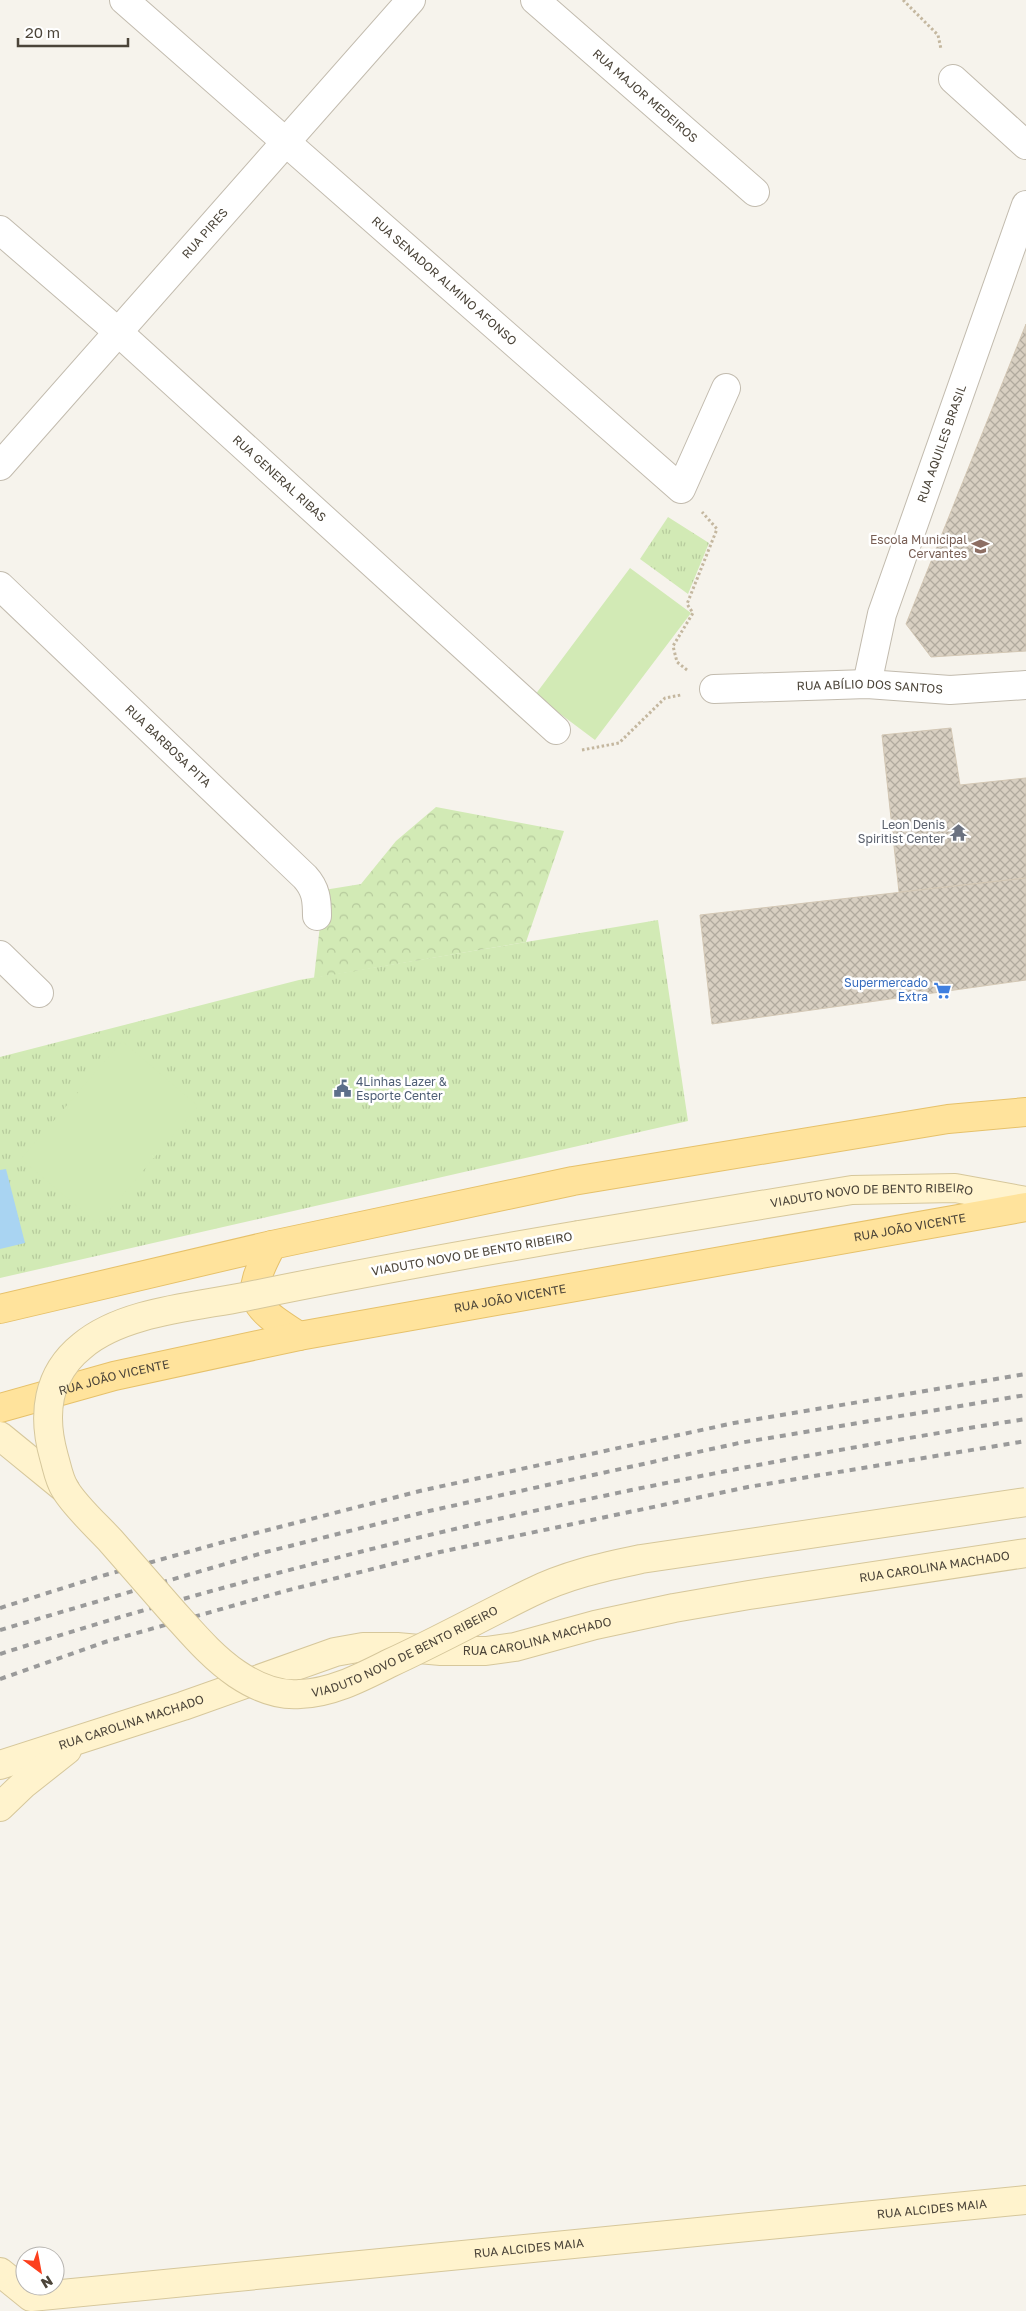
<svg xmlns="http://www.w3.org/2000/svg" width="1026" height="2311" font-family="'Golos Text',sans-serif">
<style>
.grass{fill:url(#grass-tufts)}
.forest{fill:url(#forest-crowns)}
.pitch{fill:#d2eab5}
.water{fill:#a9d4f2}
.building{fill:url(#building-cross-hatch);stroke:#d3c7b4}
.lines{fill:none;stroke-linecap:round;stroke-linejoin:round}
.street-casing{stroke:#c2bbae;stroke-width:30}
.secondary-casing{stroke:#d6c79b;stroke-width:30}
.primary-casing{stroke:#e6c16a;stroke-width:30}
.path{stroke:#c4b79f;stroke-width:3;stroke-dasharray:2.5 2.5;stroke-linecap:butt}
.street{stroke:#fff;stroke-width:28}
.secondary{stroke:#fff3cd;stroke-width:28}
.primary{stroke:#ffe39c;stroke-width:28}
.rail{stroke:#9a9a9a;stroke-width:4;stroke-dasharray:6 6;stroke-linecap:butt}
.secondary-bridge-casing{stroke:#d6c79b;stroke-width:30;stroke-linecap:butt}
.secondary-bridge{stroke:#fff3cd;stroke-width:28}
.labels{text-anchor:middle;stroke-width:5;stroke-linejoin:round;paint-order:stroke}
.street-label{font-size:12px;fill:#4b4439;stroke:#fff}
.education-label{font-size:12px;fill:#785e54;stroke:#fff;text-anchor:end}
.worship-label{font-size:12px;fill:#5b616d;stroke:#fff;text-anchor:end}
.shop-label{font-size:12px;fill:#366cbe;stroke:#fff;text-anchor:end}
.service-label{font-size:12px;fill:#4e5e75;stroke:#fff;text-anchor:start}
</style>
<defs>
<pattern id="grass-tufts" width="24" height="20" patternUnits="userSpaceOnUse" patternTransform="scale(1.25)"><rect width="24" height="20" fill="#d2eab5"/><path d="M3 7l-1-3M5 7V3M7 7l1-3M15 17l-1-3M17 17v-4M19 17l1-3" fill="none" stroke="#b6ca9c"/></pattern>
<pattern id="forest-crowns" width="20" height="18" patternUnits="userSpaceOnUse" patternTransform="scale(1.25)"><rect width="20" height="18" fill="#d2eab5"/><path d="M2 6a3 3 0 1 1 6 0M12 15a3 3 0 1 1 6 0" fill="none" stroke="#b6ca9c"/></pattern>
<pattern id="building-cross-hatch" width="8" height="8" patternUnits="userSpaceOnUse" patternTransform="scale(1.25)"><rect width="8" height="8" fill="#d8cfc1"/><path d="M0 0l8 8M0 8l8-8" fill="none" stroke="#b1aa9e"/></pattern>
</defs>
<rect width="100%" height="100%" fill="#f6f3ec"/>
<path class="grass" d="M 668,517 L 709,543 L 688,594 L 640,559 Z
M 658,920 L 688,1121 L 0,1278 L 0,1057 L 299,980 Z"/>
<path class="forest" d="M 436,807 L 564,831 L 526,942 L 314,978 L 324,890 L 361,884 L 396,841 Z"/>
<path class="pitch" d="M 630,568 L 691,613 L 595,740 L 535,695 Z
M 122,1041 L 198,1106 L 98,1224 L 21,1159 Z"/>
<path class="water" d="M 6,1169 L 25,1243 L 0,1249 L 0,1170 Z"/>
<path class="building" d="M 1026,324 L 1026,651 L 931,657 L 906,624 Z
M 951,728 L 960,785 L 1026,778 L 1026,878 L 899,892 L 882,735 Z
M 1026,878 L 1026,980 L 712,1024 L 700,915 Z"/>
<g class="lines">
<defs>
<g id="street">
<path id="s1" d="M 124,0 L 681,489 L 726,388"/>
<path id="s2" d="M 535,0 L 755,192"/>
<path d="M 953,79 L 1026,145"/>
<path id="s3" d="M 0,230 L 117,331 L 556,730"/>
<path id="s4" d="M 0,466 L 411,0"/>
<path id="s5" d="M 0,586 L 305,877 C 316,889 317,900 317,916"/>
<path id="s6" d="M 867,684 L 882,614 L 1026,205"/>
<path id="s7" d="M 714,689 L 867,684 L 950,690 L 1026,685"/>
<path d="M 0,955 L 39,993"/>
</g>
<g id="secondary">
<path id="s8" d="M 579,1235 L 852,1190 L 955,1188 L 1026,1201"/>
<path d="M 0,1436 L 65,1489"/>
<path id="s9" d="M 0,1765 L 183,1706 L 335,1652 L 363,1647 L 397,1647 L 441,1651 L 486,1651 L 515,1647 L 595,1625 L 674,1608 L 749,1595 L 1026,1553"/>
<path d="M 0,1807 L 24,1784 L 67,1750"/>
<path id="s10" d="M 0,2272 L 31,2297 L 1026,2200"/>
</g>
<g id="primary">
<path d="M 272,1245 C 244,1298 249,1304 299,1336"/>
<path d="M 0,1309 L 272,1245 L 573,1181 L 948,1119 L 1026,1112"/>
<path id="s11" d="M 0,1408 L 114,1376 L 299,1336 L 1026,1207"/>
</g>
</defs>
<use href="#street" class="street-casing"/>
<use href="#secondary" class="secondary-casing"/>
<use href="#primary" class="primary-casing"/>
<path class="path" d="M 903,0 L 938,35 L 941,49
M 687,670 L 677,662 L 673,646 L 693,613 L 687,604 L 717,529 L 702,512
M 582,750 L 619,743 L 665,698 L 681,695"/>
<use href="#street" class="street"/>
<use href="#secondary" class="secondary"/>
<use href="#primary" class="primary"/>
<path class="rail" d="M 0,1608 L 98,1577 L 256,1533 L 424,1490 L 734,1423 L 1026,1374
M 0,1630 L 266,1552 L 429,1511 L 739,1443 L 1026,1395
M 0,1654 C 335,1547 679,1473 1026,1419
M 0,1679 L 105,1642 L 285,1591 L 440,1552 L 748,1487 L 1026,1441"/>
<defs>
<g id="secondary-bridge">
<path id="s12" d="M 579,1235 C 467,1254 355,1274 244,1297 C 193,1307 122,1312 82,1346 C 47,1374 42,1415 54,1457 C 57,1467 59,1480 65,1489 C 74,1505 97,1526 110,1540 C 131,1564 152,1588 173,1612 C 193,1634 212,1657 237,1674 C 255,1686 278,1696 300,1694 C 332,1693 362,1677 390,1663 C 438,1641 483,1616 530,1593 C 566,1575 603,1567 641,1559 L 1026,1502"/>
</g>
</defs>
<use href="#secondary-bridge" class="secondary-bridge-casing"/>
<use href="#secondary-bridge" class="secondary-bridge"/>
</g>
<defs>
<symbol id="school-bare" viewBox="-9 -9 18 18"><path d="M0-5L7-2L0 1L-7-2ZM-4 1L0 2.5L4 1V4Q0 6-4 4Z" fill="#8d6e63" stroke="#fff" stroke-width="2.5" paint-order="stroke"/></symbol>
<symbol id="temple-bare" viewBox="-9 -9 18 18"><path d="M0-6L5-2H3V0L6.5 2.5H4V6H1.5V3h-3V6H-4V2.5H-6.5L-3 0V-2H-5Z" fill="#6b7280" stroke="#fff" stroke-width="2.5" paint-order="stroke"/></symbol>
<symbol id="supermarket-bare" viewBox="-9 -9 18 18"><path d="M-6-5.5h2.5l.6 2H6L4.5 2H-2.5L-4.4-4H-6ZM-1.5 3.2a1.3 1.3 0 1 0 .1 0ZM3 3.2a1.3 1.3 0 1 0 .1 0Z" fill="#3f7fe0" stroke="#fff" stroke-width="2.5" paint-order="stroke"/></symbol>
<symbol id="civic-bare" viewBox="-9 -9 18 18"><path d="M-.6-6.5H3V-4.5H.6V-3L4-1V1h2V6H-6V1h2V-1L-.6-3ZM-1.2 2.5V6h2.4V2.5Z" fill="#5c6f8a" stroke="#fff" stroke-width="2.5" paint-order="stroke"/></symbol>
</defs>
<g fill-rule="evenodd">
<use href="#school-bare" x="968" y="534" width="25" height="25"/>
<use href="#temple-bare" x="946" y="820" width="25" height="25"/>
<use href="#supermarket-bare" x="930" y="978" width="25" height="25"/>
<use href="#civic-bare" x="330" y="1076" width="25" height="25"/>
</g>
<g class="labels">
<g class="street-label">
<text dy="4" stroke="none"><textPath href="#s2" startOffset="146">RUA MAJOR MEDEIROS</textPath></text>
<text dy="4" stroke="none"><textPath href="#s4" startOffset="310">RUA PIRES</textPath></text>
<text dy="4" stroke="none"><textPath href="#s1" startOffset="426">RUA SENADOR ALMINO AFONSO</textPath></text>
<text dy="4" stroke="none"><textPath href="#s6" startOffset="252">RUA AQUILES BRASIL</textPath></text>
<text dy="4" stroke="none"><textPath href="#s3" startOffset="374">RUA GENERAL RIBAS</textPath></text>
<text dy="4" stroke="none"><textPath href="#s7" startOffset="156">RUA ABÍLIO DOS SANTOS</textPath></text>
<text dy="4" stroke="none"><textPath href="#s5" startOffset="232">RUA BARBOSA PITA</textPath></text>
<text dy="4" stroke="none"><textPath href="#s8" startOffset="296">VIADUTO NOVO DE BENTO RIBEIRO</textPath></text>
<text dy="4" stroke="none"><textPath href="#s11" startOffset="928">RUA JOÃO VICENTE</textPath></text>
<text transform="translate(472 1254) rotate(-10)" y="4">VIADUTO NOVO DE BENTO RIBEIRO</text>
<text dy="4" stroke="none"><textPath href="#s11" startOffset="522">RUA JOÃO VICENTE</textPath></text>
<text dy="4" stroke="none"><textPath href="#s11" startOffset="118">RUA JOÃO VICENTE</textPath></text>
<text dy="4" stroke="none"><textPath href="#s9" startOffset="962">RUA CAROLINA MACHADO</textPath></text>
<text dy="4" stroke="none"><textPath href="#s9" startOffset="558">RUA CAROLINA MACHADO</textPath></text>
<text dy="4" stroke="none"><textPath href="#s12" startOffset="1102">VIADUTO NOVO DE BENTO RIBEIRO</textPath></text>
<text dy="4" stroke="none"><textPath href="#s9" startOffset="138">RUA CAROLINA MACHADO</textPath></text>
<text dy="4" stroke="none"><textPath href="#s10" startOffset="945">RUA ALCIDES MAIA</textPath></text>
<text dy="4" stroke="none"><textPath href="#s10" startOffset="540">RUA ALCIDES MAIA</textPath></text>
</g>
<g class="education-label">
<text x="967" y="544">Escola Municipal<tspan x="967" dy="14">Cervantes</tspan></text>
</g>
<g class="worship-label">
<text x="945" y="829">Leon Denis<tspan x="945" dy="14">Spiritist Center</tspan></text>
</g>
<g class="shop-label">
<text x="928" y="987">Supermercado<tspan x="928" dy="14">Extra</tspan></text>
</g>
<g class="service-label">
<text x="356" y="1086">4Linhas Lazer &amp;<tspan x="356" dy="14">Esporte Center</tspan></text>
</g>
</g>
<g transform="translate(40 2271) rotate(148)"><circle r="24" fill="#ffffff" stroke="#b7b4b0"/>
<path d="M0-4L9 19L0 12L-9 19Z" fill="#fc3f1d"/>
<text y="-8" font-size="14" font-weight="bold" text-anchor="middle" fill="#4b4439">N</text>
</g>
<path d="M18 38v8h110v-8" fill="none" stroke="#4b4439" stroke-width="2.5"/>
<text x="25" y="38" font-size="15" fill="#4b4439" stroke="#ffffff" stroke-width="4" paint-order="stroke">20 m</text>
</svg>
